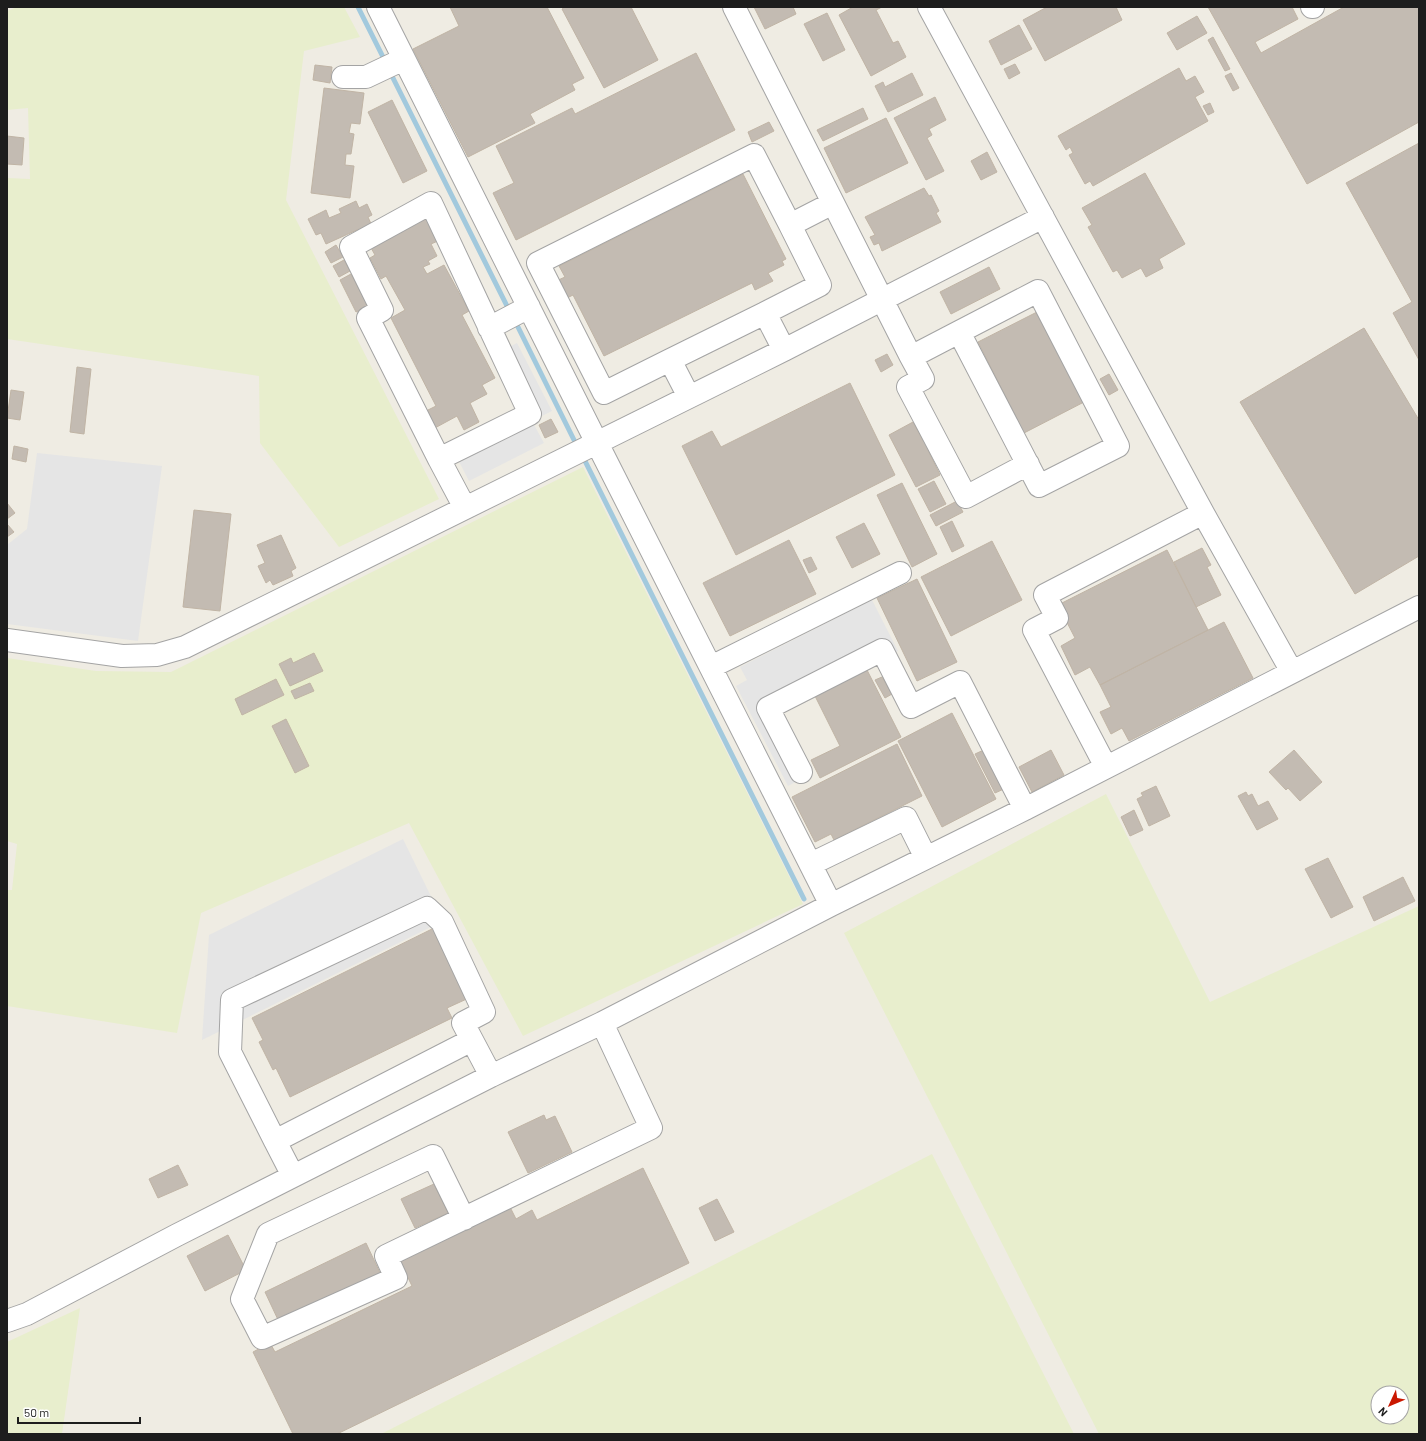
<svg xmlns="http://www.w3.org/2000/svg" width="1426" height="1441" font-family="Barlow,sans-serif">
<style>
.farmland{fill:#e8eecd;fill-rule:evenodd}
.parking{fill:#e5e5e5}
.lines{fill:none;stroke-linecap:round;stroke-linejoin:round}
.stream{stroke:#a2c9dd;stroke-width:5}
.building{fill:#c3bbb2;stroke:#c0b4a5}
.minor-casing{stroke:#a4a4a4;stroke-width:24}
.minor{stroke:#fff;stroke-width:22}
</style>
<rect width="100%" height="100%" fill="#efece3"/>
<path class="farmland" d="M 17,7 L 344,7 L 360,37 L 304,51 L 286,200 L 439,499 L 339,547 L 260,443 L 259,376 L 7,339 L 7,178 L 30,179 L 28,108 L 7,110 L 7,11 Z
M 583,467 L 803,904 L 523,1036 L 409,823 L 201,913 L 177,1033 L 7,1006 L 7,890 L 12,890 L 17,844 L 7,841 L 7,658 L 96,671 L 171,672 Z
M 1106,794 L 1210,1002 L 1419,906 L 1419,1434 L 1099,1434 L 844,933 ZM 1378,1393 L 1402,1393 L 1402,1417 L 1378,1417 Z
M 932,1154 L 1074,1434 L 381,1434 Z
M 80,1308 L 62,1434 L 7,1434 L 7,1342 Z"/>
<path class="parking" d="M 517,343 L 552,411 L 532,421 L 544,443 L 469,481 L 451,446 L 524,409 L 496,354 Z
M 37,453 L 162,466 L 138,641 L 7,624 L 7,545 L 27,529 Z
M 872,600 L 898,651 L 779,711 L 811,774 L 788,786 L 736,686 L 747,680 L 740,667 Z
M 403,839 L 443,921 L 202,1040 L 209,935 Z"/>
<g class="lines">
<path class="stream" d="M 358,7 L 386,63
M 390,72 L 510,312
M 515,321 L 577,446
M 582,455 L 804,899"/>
</g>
<path class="building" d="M 450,7 L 547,7 L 584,78 L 572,84 L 575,90 L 530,114 L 535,123 L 468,157 L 413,49 L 459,26 Z
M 565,7 L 631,7 L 658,60 L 604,88 L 562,9 Z
M 754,7 L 793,7 L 796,14 L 765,29 Z
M 853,7 L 882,7 L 876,10 L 893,43 L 898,41 L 906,57 L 871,76 L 839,15 Z
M 1047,7 L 1116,7 L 1122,20 L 1045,61 L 1023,20 Z
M 1208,7 L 1292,7 L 1298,19 L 1255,42 L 1261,53 L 1344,7 L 1419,7 L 1419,122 L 1307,184 Z
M 827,13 L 845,50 L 823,61 L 804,24 Z
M 1197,16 L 1207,33 L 1177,50 L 1167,33 Z
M 1019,25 L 1032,49 L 1001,65 L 989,41 Z
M 1213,37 L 1230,69 L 1225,71 L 1208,40 Z
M 696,53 L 735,130 L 516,240 L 493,193 L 514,183 L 496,146 L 572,108 L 575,114 Z
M 1015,64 L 1020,73 L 1009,79 L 1004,69 Z
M 315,65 L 332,67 L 330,83 L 313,80 Z
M 1179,68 L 1186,81 L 1195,76 L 1204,92 L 1195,97 L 1208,121 L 1093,186 L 1090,181 L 1085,184 L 1069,155 L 1073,153 L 1070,147 L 1066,150 L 1058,136 Z
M 912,73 L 923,95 L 888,112 L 875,86 L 883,82 L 885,87 Z
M 1231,73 L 1239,88 L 1233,91 L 1225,76 Z
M 324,88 L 364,93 L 360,124 L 351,123 L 349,133 L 354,134 L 351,154 L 346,154 L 345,165 L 354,166 L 350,198 L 311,193 Z
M 935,97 L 946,120 L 929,129 L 932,135 L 927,138 L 944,171 L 926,180 L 894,118 Z
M 392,100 L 427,171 L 403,183 L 368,112 Z
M 1210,103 L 1214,112 L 1208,115 L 1203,106 Z
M 863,108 L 868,119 L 823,141 L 817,130 Z
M 886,118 L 908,163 L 846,193 L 824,148 Z
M 769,122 L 774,131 L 752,142 L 748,132 Z
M 7,136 L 24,138 L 22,165 L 7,164 Z
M 1419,143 L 1419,360 L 1393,313 L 1412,302 L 1346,183 Z
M 987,152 L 997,172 L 981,180 L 971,161 Z
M 1145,173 L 1185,244 L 1159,259 L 1163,268 L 1146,277 L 1141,268 L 1122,278 L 1117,270 L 1113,272 L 1088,227 L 1092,225 L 1082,208 Z
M 743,174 L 786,259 L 782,261 L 784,265 L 768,273 L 773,281 L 755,290 L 752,283 L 604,356 L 573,295 L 563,300 L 554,282 L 565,277 L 559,266 Z
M 924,188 L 929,196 L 931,195 L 939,211 L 936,213 L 941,222 L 882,251 L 879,243 L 874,245 L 870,237 L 875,235 L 865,217 Z
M 356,201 L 359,208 L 367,204 L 372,215 L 368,217 L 372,226 L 360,232 L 359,229 L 326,244 L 321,233 L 316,235 L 308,219 L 326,210 L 329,218 L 341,213 L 339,209 Z
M 428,216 L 440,240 L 431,244 L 437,256 L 428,261 L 430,264 L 423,267 L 427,274 L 444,265 L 469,311 L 462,315 L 495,378 L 482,385 L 487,394 L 470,403 L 479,422 L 464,430 L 457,416 L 433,429 L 424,412 L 436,406 L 391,318 L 405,310 L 386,276 L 381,279 L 370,258 L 375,255 L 370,246 Z
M 336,245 L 343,257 L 331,263 L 325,252 Z
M 344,260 L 350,271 L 339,277 L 333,266 Z
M 989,267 L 1000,289 L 951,314 L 940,292 Z
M 351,274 L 368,306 L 356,312 L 340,280 Z
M 1037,312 L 1084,402 L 1024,433 L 978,342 Z
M 1364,328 L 1419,420 L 1419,556 L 1355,594 L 1240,402 Z
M 887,354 L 893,365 L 881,372 L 875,360 Z
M 77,367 L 91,369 L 84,434 L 70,432 Z
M 1109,374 L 1118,390 L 1109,395 L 1100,379 Z
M 850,383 L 895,475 L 736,555 L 682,446 L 712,431 L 721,447 Z
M 11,390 L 24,392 L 20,420 L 7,418 Z
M 551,419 L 558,432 L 545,438 L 539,425 Z
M 913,422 L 924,442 L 930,439 L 934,446 L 928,450 L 940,475 L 916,487 L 889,435 Z
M 14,446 L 28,449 L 26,462 L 12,459 Z
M 934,481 L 946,504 L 930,512 L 918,489 Z
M 902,483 L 937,554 L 912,567 L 877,495 Z
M 957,501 L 963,512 L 936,526 L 930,515 Z
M 7,503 L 15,513 L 7,519 Z
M 194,510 L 231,514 L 220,611 L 183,607 Z
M 952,521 L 964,546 L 952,552 L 940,527 Z
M 864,523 L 880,554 L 852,568 L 836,537 Z
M 7,524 L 14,532 L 7,537 Z
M 281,535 L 296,568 L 291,571 L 293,576 L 273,585 L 270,580 L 266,583 L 258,566 L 265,563 L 257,545 Z
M 789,540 L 816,594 L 730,636 L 703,583 Z
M 992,541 L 1022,600 L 951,636 L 921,577 Z
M 1202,548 L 1211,565 L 1207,567 L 1221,595 L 1196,607 L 1174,562 Z
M 1167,550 L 1208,630 L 1100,685 L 1090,667 L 1075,675 L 1061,646 L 1075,638 L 1058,605 Z
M 811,557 L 817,569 L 809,573 L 803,560 Z
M 917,579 L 957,662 L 917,681 L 877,598 Z
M 1224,622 L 1253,678 L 1129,741 L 1122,728 L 1111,734 L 1100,712 L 1111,707 L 1100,685 Z
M 314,653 L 323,671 L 290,686 L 279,664 L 291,658 L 293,663 Z
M 867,670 L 901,737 L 820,778 L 811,760 L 840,746 L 815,696 Z
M 882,677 L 892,694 L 885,698 L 875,680 Z
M 276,679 L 284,695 L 242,715 L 235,699 Z
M 310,683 L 314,691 L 295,699 L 291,691 Z
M 952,713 L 996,799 L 942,827 L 898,741 Z
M 286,719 L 309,766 L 295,773 L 272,726 Z
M 897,744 L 922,796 L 834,840 L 831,834 L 815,842 L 792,797 Z
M 986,749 L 1006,788 L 995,793 L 975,754 Z
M 1051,750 L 1064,775 L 1032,792 L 1019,767 Z
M 1294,750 L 1322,782 L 1300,801 L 1288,788 L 1286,790 L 1269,772 Z
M 1156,786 L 1170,816 L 1149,826 L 1137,799 L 1143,796 L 1141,793 Z
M 1246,792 L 1248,796 L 1252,794 L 1258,806 L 1268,801 L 1278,819 L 1257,830 L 1238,796 Z
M 1134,810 L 1143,830 L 1130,836 L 1121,817 Z
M 1328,858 L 1353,907 L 1331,918 L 1305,869 Z
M 1403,877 L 1415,901 L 1374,921 L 1363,897 Z
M 436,927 L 471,997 L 447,1008 L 452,1018 L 290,1097 L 276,1068 L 273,1070 L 259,1042 L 263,1040 L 252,1018 Z
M 544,1115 L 546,1120 L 555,1116 L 572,1152 L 528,1173 L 508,1132 Z
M 178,1165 L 188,1185 L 158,1198 L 149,1179 Z
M 643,1168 L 689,1263 L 337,1434 L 293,1434 L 253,1352 L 270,1343 L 275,1352 L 412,1286 L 400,1261 L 510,1207 L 516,1219 L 532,1210 L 537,1220 Z
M 434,1184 L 448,1213 L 415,1228 L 401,1199 Z
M 717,1199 L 734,1232 L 715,1241 L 699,1208 Z
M 228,1235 L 246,1270 L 205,1291 L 187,1256 Z
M 366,1243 L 381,1275 L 280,1324 L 265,1292 Z"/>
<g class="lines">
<defs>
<path id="minor" d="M 378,7 L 597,443 L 831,905
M 734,7 L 911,357 L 959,332
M 929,7 L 1203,513 L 1292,672
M 1312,7 L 1313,7
M 343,77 L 366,77 L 404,59
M 1038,291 L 1118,446 L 1039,486 L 959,332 Z
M 765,313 L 820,285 L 790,225 L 833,203
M 489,328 L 529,307
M 911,357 L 923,379 L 908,387 L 966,497 L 1028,464
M 670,360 L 604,393 L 538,263 L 754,155 L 790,225
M 689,397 L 670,360 L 765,313 L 784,350
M 439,459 L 368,318 L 382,310 L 351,247 L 431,203 L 530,414 L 439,459 L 465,508
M 7,640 L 122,656 L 157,655 L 185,647 L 784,350 L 1043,217
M 711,667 L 900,573
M 1106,767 L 1034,630 L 1057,618 L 1045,595 L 1203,513
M 801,772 L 768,708 L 882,650 L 911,707 L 960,682 L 1025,809
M 811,864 L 906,818 L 926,858
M 275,1141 L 230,1052 L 232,1000 L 427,908 L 442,922 L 484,1012 L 463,1023 L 472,1040
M 293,1176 L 275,1141 L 472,1040 L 491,1076
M 464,1219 L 433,1156 L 268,1234 L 242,1299 L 262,1338 L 396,1278 L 386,1256 L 651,1128 L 602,1023
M 7,1321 L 27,1314 L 177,1235 L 491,1076 L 602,1023 L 831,905 L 1025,809 L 1419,607"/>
</defs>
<use href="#minor" class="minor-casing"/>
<use href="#minor" class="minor"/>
</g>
<rect width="1426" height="1441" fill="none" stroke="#1d1d1d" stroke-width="16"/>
<g transform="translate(1390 1405) rotate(226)"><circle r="19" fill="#ffffff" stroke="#a5a5a5"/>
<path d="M0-3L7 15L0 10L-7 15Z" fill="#ca1700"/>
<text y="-6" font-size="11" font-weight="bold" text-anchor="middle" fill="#1d1d1d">N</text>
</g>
<path d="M18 1417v6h122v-6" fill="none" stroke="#1d1d1d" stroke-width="2"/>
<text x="24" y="1417" font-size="12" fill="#1d1d1d" stroke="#ffffff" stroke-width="3" paint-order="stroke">50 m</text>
</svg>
